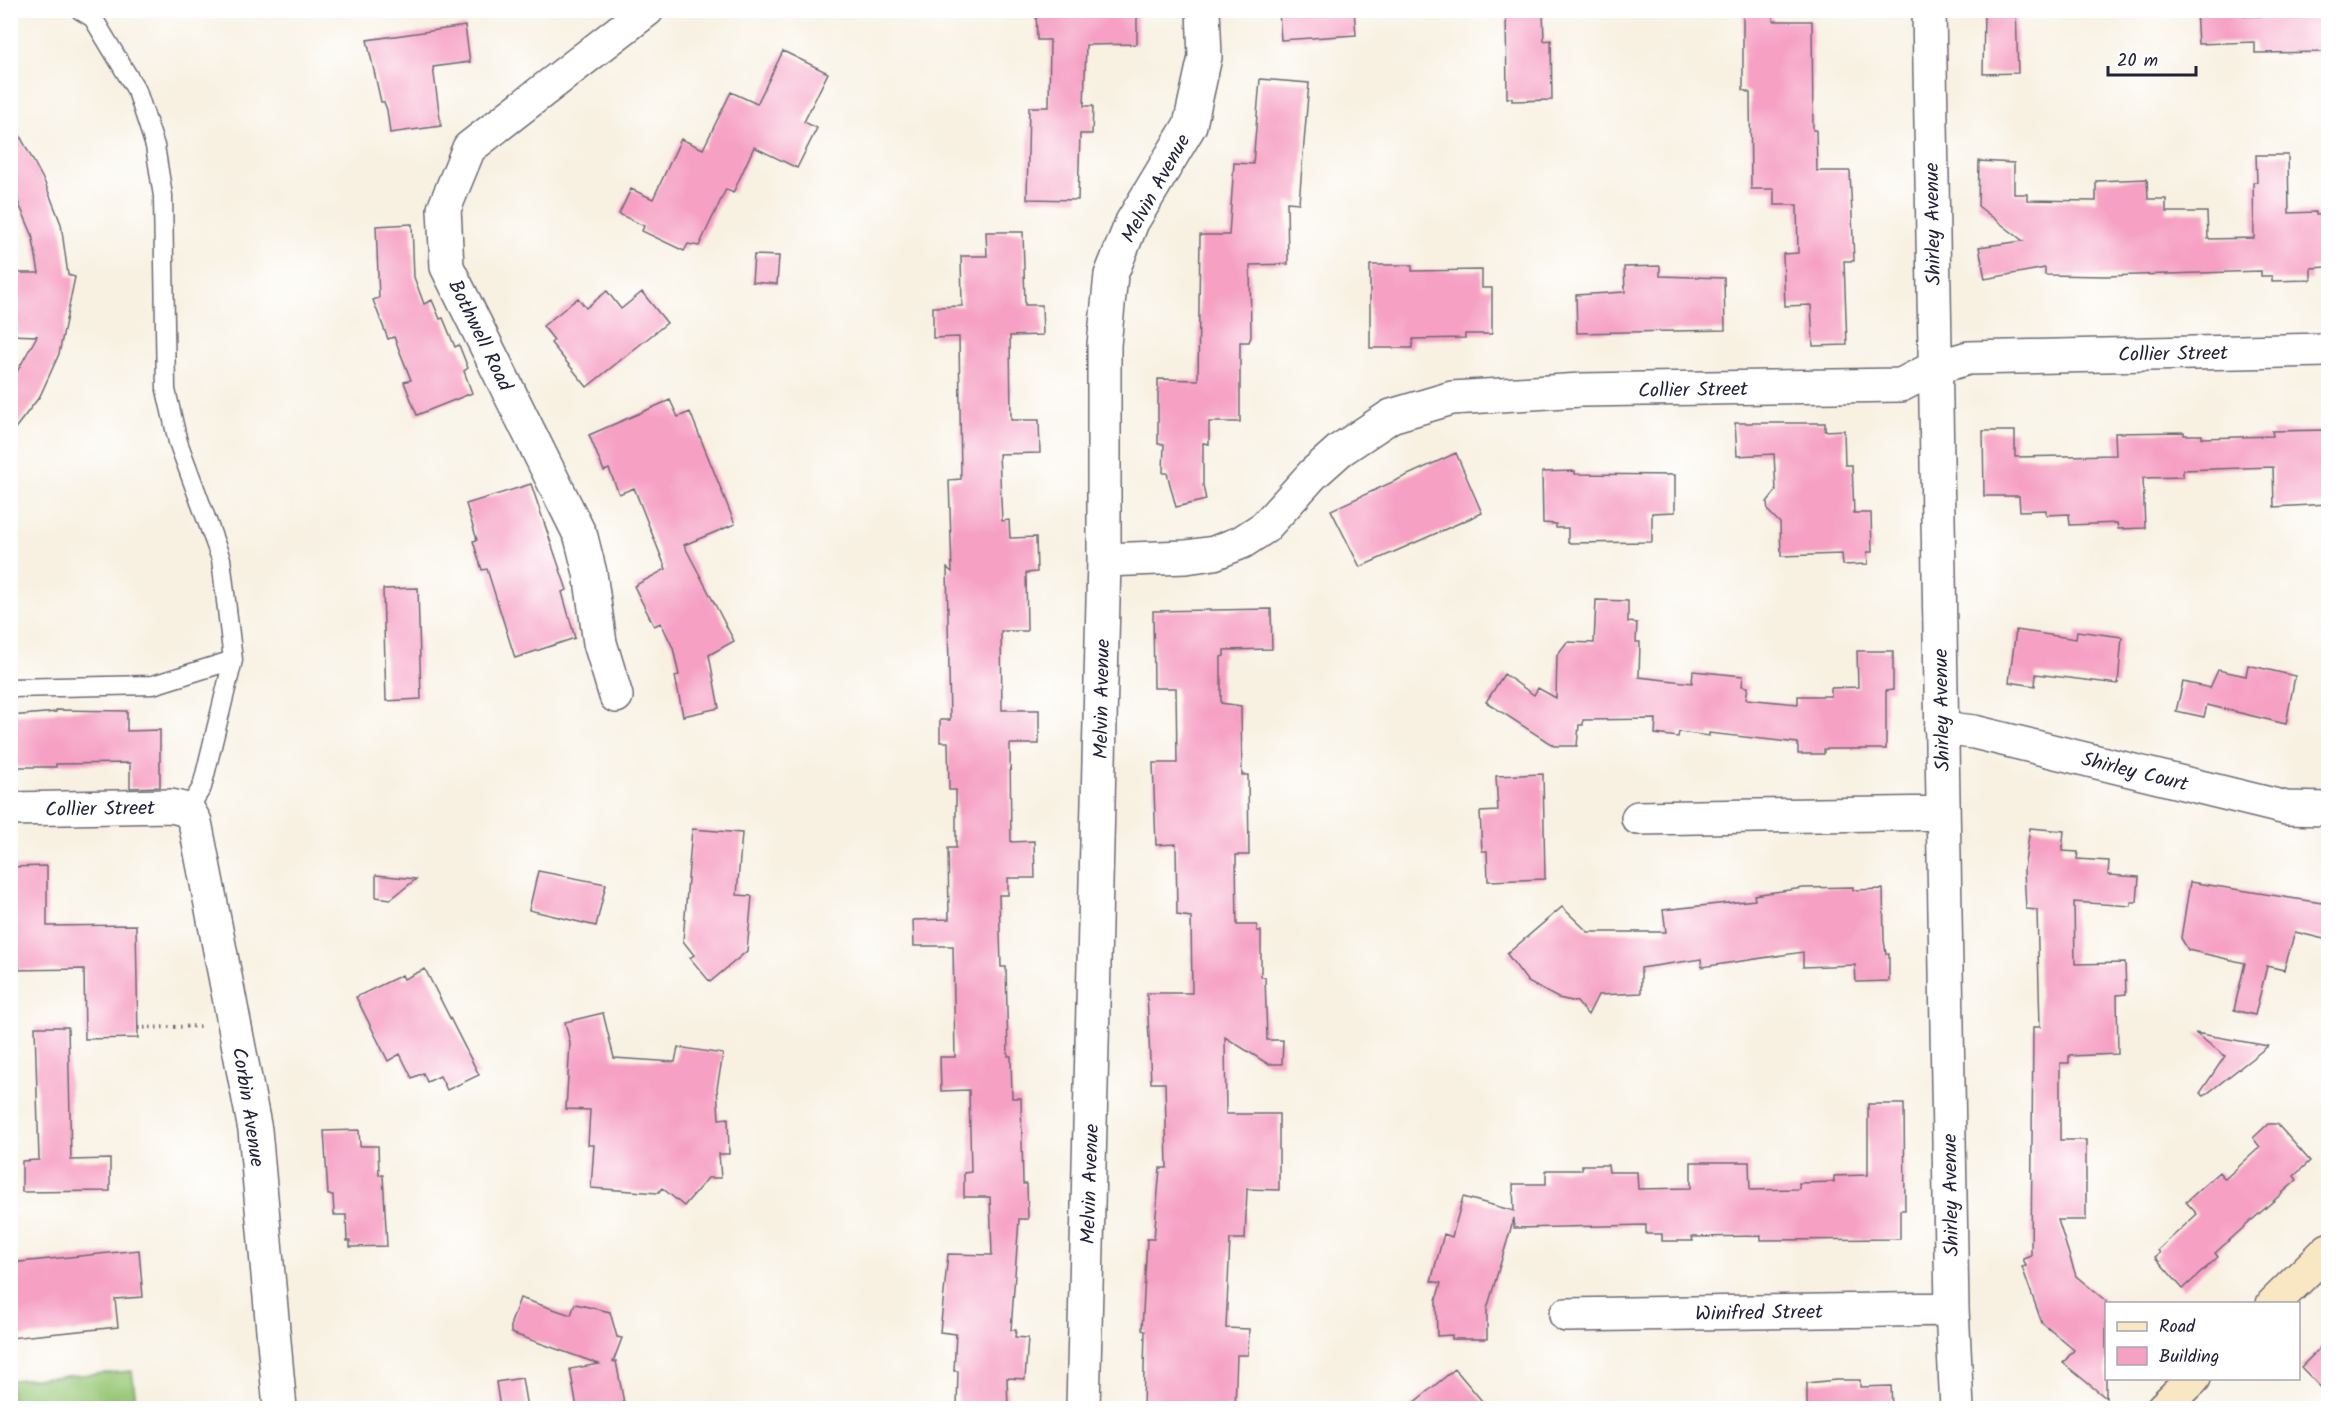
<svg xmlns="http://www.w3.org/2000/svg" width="2339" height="1419" font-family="Kalam,sans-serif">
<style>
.green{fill:#97c776;stroke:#5c7458;stroke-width:1.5}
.building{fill:#f6a0c3}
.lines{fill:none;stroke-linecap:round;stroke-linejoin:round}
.lane-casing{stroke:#6d6a75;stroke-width:21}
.street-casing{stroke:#6d6a75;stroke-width:36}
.secondary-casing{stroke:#6d6a75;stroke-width:36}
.path{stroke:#6d6a75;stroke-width:4;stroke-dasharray:1.5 4.5;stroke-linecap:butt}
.lane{stroke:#fff;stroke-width:18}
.street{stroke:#fff;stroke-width:33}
.secondary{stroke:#f9e7c3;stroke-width:33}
.labels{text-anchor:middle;stroke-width:4.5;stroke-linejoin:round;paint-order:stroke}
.street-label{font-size:20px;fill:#22223b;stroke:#fff}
</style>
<rect width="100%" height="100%" fill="#fff"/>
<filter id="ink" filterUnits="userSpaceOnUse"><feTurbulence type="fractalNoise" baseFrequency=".0167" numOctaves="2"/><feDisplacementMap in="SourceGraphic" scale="12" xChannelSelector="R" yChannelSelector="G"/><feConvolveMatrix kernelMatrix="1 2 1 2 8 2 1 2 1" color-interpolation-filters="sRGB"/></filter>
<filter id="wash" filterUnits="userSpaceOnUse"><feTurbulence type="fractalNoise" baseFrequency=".008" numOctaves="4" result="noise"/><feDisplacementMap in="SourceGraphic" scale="24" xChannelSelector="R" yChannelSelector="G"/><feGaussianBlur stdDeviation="1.35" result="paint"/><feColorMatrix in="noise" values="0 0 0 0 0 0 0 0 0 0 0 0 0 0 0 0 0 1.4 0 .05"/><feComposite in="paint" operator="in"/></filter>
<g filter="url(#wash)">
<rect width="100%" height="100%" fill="#f8f1e2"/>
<path class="green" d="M 132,1371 L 137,1408 L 11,1408 L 11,1380 Z"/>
<g id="blocks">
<path class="building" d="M 1036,10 L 1137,10 L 1137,44 L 1086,45 L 1084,106 L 1093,106 L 1092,134 L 1080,134 L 1078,200 L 1027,199 L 1029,107 L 1049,107 L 1050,40 L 1037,40 Z
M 1279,10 L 1354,10 L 1356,35 L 1281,40 Z
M 1506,10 L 1543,10 L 1544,41 L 1551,40 L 1552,100 L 1512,101 L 1512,98 L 1507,98 Z
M 1984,10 L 2016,10 L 2018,73 L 1983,74 Z
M 2196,10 L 2244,10 L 2244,16 L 2324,16 L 2326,52 L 2255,53 L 2255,42 L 2198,44 Z
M 1743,13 L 1773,13 L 1773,21 L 1812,21 L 1813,130 L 1816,130 L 1817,171 L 1850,171 L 1854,261 L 1844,261 L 1847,345 L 1813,346 L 1811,305 L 1785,306 L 1783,254 L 1798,253 L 1797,205 L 1774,205 L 1774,189 L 1751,189 L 1750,93 L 1743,90 Z
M 465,26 L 470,62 L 433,67 L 441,126 L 390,133 L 387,110 L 384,102 L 381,102 L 367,40 Z
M 783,51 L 828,73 L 804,122 L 817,128 L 797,168 L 754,147 L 733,193 L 726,189 L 699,246 L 688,244 L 684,251 L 642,231 L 644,226 L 619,214 L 631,189 L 653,199 L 681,139 L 703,149 L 731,92 L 757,104 Z
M 1260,79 L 1309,83 L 1299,203 L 1287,202 L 1288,264 L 1250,265 L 1251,337 L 1249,342 L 1240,342 L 1240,422 L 1209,422 L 1209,444 L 1203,443 L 1203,485 L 1206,500 L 1176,507 L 1167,473 L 1163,473 L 1164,444 L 1158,444 L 1158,379 L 1198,380 L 1200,235 L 1229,235 L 1234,163 L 1253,164 Z
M 10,117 L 45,183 L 61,224 L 68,275 L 75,277 L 59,354 L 40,396 L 10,435 L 10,384 L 37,336 L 10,335 L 13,273 L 39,273 L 32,234 L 10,183 Z
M 2256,155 L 2288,155 L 2289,213 L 2316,212 L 2316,215 L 2328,214 L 2328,267 L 2311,268 L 2311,280 L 2272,281 L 2272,276 L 2261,276 L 2261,271 L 2106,276 L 2045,275 L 2045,268 L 1985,279 L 1979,247 L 2023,241 L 1978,206 L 1979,161 L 2014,163 L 2014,194 L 2027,194 L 2027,200 L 2096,201 L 2096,181 L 2147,179 L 2148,199 L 2166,199 L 2166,212 L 2207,212 L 2208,239 L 2254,238 L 2253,182 L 2257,182 Z
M 412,224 L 414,277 L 424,304 L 432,300 L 440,319 L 443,318 L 455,347 L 459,345 L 468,368 L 464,371 L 472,393 L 417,415 L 404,382 L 411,380 L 394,337 L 388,339 L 373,300 L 379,298 L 376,226 Z
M 986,232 L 1023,232 L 1025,305 L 1042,305 L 1043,335 L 1010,336 L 1011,420 L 1039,420 L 1040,453 L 999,454 L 1002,521 L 1009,520 L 1010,538 L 1036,537 L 1037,572 L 1026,573 L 1027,631 L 1001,631 L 1002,710 L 1039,710 L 1039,744 L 1010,744 L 1011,842 L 1034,841 L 1035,878 L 1008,878 L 1008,895 L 999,895 L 1001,967 L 1006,967 L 1008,1056 L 1011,1056 L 1012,1098 L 1021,1098 L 1023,1184 L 1027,1184 L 1028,1219 L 1019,1219 L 1011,1330 L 1016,1330 L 1015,1337 L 1028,1338 L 1025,1379 L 1007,1378 L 1008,1408 L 957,1408 L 958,1371 L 954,1371 L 956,1334 L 940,1332 L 948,1254 L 992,1255 L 990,1197 L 964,1197 L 964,1173 L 971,1172 L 969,1090 L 941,1091 L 940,1057 L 955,1057 L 953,946 L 914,946 L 913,920 L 949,919 L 948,848 L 956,848 L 956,790 L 949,790 L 948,742 L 940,742 L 940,720 L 950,720 L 947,568 L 952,572 L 949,480 L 961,479 L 959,337 L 933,338 L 933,307 L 962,306 L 961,256 L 987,256 Z
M 754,255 L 779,256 L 777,284 L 752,282 Z
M 1370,265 L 1412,265 L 1412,271 L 1482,270 L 1482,288 L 1492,288 L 1492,334 L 1465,334 L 1465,338 L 1413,339 L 1412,348 L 1370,348 Z
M 1660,266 L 1660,276 L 1724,278 L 1725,330 L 1577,333 L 1576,295 L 1625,292 L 1624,267 Z
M 607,291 L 621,309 L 642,292 L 667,323 L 587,387 L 551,343 L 554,340 L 543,326 L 578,298 L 586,308 Z
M 670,400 L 678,417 L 690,412 L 735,524 L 684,545 L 734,641 L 709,655 L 719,708 L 683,716 L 675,676 L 679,675 L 673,648 L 661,623 L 654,626 L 634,586 L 666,569 L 634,488 L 619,494 L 609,469 L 604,471 L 589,435 Z
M 1735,423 L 1825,423 L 1825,431 L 1844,430 L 1845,465 L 1852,465 L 1854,513 L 1871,513 L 1872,552 L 1867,552 L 1868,564 L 1843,565 L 1842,554 L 1781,556 L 1780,523 L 1768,511 L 1767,502 L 1776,491 L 1774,454 L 1737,456 Z
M 2328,430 L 2328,504 L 2274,507 L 2273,467 L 2183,470 L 2183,477 L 2143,478 L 2145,528 L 2118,529 L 2117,523 L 2070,525 L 2069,514 L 2046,515 L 2046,510 L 2020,511 L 2019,496 L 1984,496 L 1983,431 L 2015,431 L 2015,457 L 2116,455 L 2115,433 L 2184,432 L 2184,435 L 2202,435 L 2202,438 L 2273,436 L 2272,431 Z
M 1456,453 L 1482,513 L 1360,567 L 1331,510 Z
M 1575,471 L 1575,474 L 1675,475 L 1675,512 L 1652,513 L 1652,542 L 1568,543 L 1568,528 L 1556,528 L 1556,524 L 1543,523 L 1542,472 Z
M 531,484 L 567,590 L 562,592 L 575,638 L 515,658 L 487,569 L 482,570 L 473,541 L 477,540 L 466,504 Z
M 418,588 L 421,699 L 386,701 L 383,589 Z
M 1596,600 L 1628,601 L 1628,622 L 1637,623 L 1636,642 L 1640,642 L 1639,677 L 1692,683 L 1693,671 L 1743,676 L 1742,686 L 1748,687 L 1746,699 L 1798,704 L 1798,696 L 1831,696 L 1831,688 L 1858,687 L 1857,651 L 1893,651 L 1893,690 L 1886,691 L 1886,749 L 1824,749 L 1824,754 L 1798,754 L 1798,743 L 1709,733 L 1709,736 L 1679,732 L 1678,737 L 1655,734 L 1656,719 L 1583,720 L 1583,725 L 1579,725 L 1577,746 L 1554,746 L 1486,702 L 1504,674 L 1534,695 L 1538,688 L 1556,698 L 1557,655 L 1567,642 L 1594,643 Z
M 1271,609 L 1272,649 L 1224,650 L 1224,656 L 1221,657 L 1221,703 L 1241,706 L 1242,775 L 1248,775 L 1249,855 L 1236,855 L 1237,925 L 1257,925 L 1257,931 L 1261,931 L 1261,977 L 1265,977 L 1267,1040 L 1283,1040 L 1282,1064 L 1268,1064 L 1225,1037 L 1226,1114 L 1279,1114 L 1279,1190 L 1247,1189 L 1245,1239 L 1230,1239 L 1226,1328 L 1249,1329 L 1248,1355 L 1237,1355 L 1235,1408 L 1143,1408 L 1145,1331 L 1142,1330 L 1147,1239 L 1154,1239 L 1160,1168 L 1167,1168 L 1165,1083 L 1151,1083 L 1147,993 L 1192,993 L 1191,917 L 1177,915 L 1176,844 L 1156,845 L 1153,763 L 1177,763 L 1176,688 L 1154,688 L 1153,611 Z
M 2016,630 L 2076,639 L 2077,631 L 2122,637 L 2118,684 L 2036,674 L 2035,686 L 2009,682 Z
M 2248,665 L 2295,676 L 2286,724 L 2207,705 L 2204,717 L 2176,711 L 2183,682 L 2210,688 L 2218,670 L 2246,676 Z
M 56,710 L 127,711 L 127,731 L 160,730 L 160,787 L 130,788 L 130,763 L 56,764 L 56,767 L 10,767 L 10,716 L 56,712 Z
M 1543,774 L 1545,879 L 1488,881 L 1487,851 L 1482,851 L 1480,812 L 1498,811 L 1496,776 Z
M 2030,828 L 2064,831 L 2062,851 L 2078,852 L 2077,859 L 2109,861 L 2108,875 L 2139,877 L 2137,902 L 2131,902 L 2131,906 L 2074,902 L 2075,964 L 2125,963 L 2126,994 L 2117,995 L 2118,1054 L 2069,1056 L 2069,1063 L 2060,1063 L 2060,1140 L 2086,1140 L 2086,1220 L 2058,1220 L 2076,1276 L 2106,1301 L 2106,1398 L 2063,1363 L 2074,1350 L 2042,1323 L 2022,1267 L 2026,1266 L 2023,1259 L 2031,1256 L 2033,1027 L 2040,1027 L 2037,910 L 2026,909 L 2024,870 Z
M 692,829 L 742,833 L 737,895 L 752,896 L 747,951 L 710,982 L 690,958 L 694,955 L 683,941 Z
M 47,866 L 47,926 L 136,925 L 138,1038 L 85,1039 L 84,969 L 10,970 L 10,867 Z
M 538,871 L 606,884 L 596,926 L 529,910 Z
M 376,875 L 416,879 L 391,899 L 376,897 Z
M 2190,882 L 2328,904 L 2328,940 L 2295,932 L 2284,970 L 2267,966 L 2255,1015 L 2234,1010 L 2245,963 L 2188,950 L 2181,938 Z
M 1853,887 L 1853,890 L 1883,889 L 1884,940 L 1886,954 L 1889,954 L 1889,981 L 1856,982 L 1855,965 L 1803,967 L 1803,952 L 1702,967 L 1701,959 L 1641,968 L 1641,993 L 1598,995 L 1588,1015 L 1577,1002 L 1558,998 L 1528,982 L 1507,954 L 1562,907 L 1588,932 L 1666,932 L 1663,910 L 1755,900 L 1754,895 L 1803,888 Z
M 425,969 L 479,1075 L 447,1090 L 440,1076 L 427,1082 L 423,1073 L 412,1078 L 400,1054 L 388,1061 L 356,997 L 402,975 L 404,979 Z
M 603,1013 L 614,1058 L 675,1062 L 678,1047 L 723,1054 L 717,1088 L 719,1119 L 728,1118 L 729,1154 L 719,1154 L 721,1178 L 708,1178 L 684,1206 L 662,1188 L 658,1193 L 591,1188 L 594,1145 L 588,1145 L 590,1110 L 566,1109 L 570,1043 L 565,1022 Z
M 35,1027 L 68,1027 L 71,1160 L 110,1159 L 110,1191 L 22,1192 L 22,1161 L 39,1160 Z
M 2195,1033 L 2268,1046 L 2204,1096 L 2200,1093 L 2225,1056 Z
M 1868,1104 L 1904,1104 L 1905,1210 L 1900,1210 L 1900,1239 L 1761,1240 L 1761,1236 L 1692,1237 L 1693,1241 L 1662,1241 L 1662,1234 L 1646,1234 L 1646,1225 L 1514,1228 L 1514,1218 L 1487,1309 L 1487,1339 L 1452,1339 L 1452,1335 L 1437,1336 L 1436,1300 L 1441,1283 L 1431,1281 L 1444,1234 L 1452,1237 L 1463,1197 L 1514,1211 L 1513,1184 L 1546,1184 L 1546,1170 L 1582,1170 L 1582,1165 L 1608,1165 L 1609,1172 L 1637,1172 L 1638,1189 L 1691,1188 L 1691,1162 L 1749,1162 L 1750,1190 L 1799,1189 L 1799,1183 L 1834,1182 L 1834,1176 L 1868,1175 Z
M 2268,1124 L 2277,1124 L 2310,1161 L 2294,1176 L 2297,1180 L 2215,1253 L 2218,1257 L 2183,1289 L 2155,1257 L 2160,1253 L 2158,1250 L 2197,1214 L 2186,1202 L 2219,1172 L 2225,1179 L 2260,1147 L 2253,1138 Z
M 359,1130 L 360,1146 L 378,1146 L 379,1175 L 383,1175 L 387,1246 L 350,1247 L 350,1241 L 347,1241 L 346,1215 L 334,1215 L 333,1195 L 328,1195 L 324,1131 Z
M 139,1250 L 143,1297 L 115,1299 L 118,1327 L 10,1338 L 10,1263 Z
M 520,1298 L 571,1315 L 575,1304 L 610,1312 L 617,1337 L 622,1338 L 613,1362 L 616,1361 L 625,1408 L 577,1408 L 570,1369 L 599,1364 L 511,1333 L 511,1323 Z
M 2328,1340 L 2328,1395 L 2301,1367 Z
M 1455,1369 L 1488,1408 L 1407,1408 Z
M 522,1378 L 527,1408 L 500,1408 L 496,1382 Z
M 1836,1380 L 1860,1380 L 1860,1387 L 1891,1386 L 1892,1408 L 1807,1408 L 1807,1383 Z"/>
</g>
</g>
<g filter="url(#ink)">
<use href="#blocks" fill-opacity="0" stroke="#6d6a75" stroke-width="1.5"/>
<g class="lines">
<defs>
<path id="lane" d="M 80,10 L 93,18 L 137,91 L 155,146 L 163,196 L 166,390 L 178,442 L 221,559 L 233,660 L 202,787 L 188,810
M 10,688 L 153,685 L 233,660"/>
<path id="street" d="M 1929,10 L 1952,1309 L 1957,1408
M 1104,560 L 1186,557 L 1214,553 L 1242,542 L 1265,527 L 1313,474 L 1340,450 L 1391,416 L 1452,398 L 1581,390 L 1901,385 L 1934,368 L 1968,358 L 2328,350
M 616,696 L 600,643 L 590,573 L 581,537 L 447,267 L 444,209 L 469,148 L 647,10
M 1941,728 L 1974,732 L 2286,808 L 2328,809
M 10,809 L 171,806 L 188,810 L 195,822 L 255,1130 L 280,1408
M 1638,818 L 1943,813
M 1566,1315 L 1952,1309
M 1083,1408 L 1104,560 L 1104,345 L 1111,275 L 1132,222 L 1190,125 L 1205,57 L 1203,10"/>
<path id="secondary" d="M 2273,1304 L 2328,1250
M 2163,1408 L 2194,1378"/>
</defs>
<use href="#lane" class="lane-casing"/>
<use href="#street" class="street-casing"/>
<use href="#secondary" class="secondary-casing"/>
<path class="path" d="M 138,1028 L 203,1026"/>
<use href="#lane" class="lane"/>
<use href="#street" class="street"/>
<use href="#secondary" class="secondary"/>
</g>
</g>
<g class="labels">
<g class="street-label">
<text transform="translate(1155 188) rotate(-61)" y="7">Melvin Avenue</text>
<text transform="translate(1932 224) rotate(-91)" y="7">Shirley Avenue</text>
<text transform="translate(481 335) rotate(64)" y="7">Bothwell Road</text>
<text transform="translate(2173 353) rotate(-1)" y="7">Collier Street</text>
<text transform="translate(1693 389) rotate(-1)" y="7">Collier Street</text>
<text transform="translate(1101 699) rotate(-89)" y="7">Melvin Avenue</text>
<text transform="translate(1941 710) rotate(-91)" y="7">Shirley Avenue</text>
<text transform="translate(2135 771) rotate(14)" y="7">Shirley Court</text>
<text transform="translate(100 808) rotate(-1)" y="7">Collier Street</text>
<text transform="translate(249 1107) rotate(81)" y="7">Corbin Avenue</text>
<text transform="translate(1089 1184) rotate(-88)" y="7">Melvin Avenue</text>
<text transform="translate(1950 1195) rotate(-91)" y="7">Shirley Avenue</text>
<text transform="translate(1759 1312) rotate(-1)" y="7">Winifred Street</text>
</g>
</g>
<rect width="2339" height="1419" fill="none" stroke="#fff" stroke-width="36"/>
<rect x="2105" y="1302" width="195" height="78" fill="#ffffff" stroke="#a7a7b1" stroke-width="1.5"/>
<rect x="2117" y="1322" width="30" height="9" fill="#f9e7c3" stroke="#a7a7b1" stroke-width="1.5"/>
<text x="2159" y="1332" font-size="18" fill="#22223b">Road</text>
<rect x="2117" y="1347" width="30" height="18" fill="#f6a0c3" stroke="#a7a7b1" stroke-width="1.5"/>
<text x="2159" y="1362" font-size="18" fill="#22223b">Building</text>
<path d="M2108 66v9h88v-9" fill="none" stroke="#22223b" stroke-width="3"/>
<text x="2117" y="66" font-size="18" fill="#22223b" stroke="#ffffff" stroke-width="4.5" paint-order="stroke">20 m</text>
</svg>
